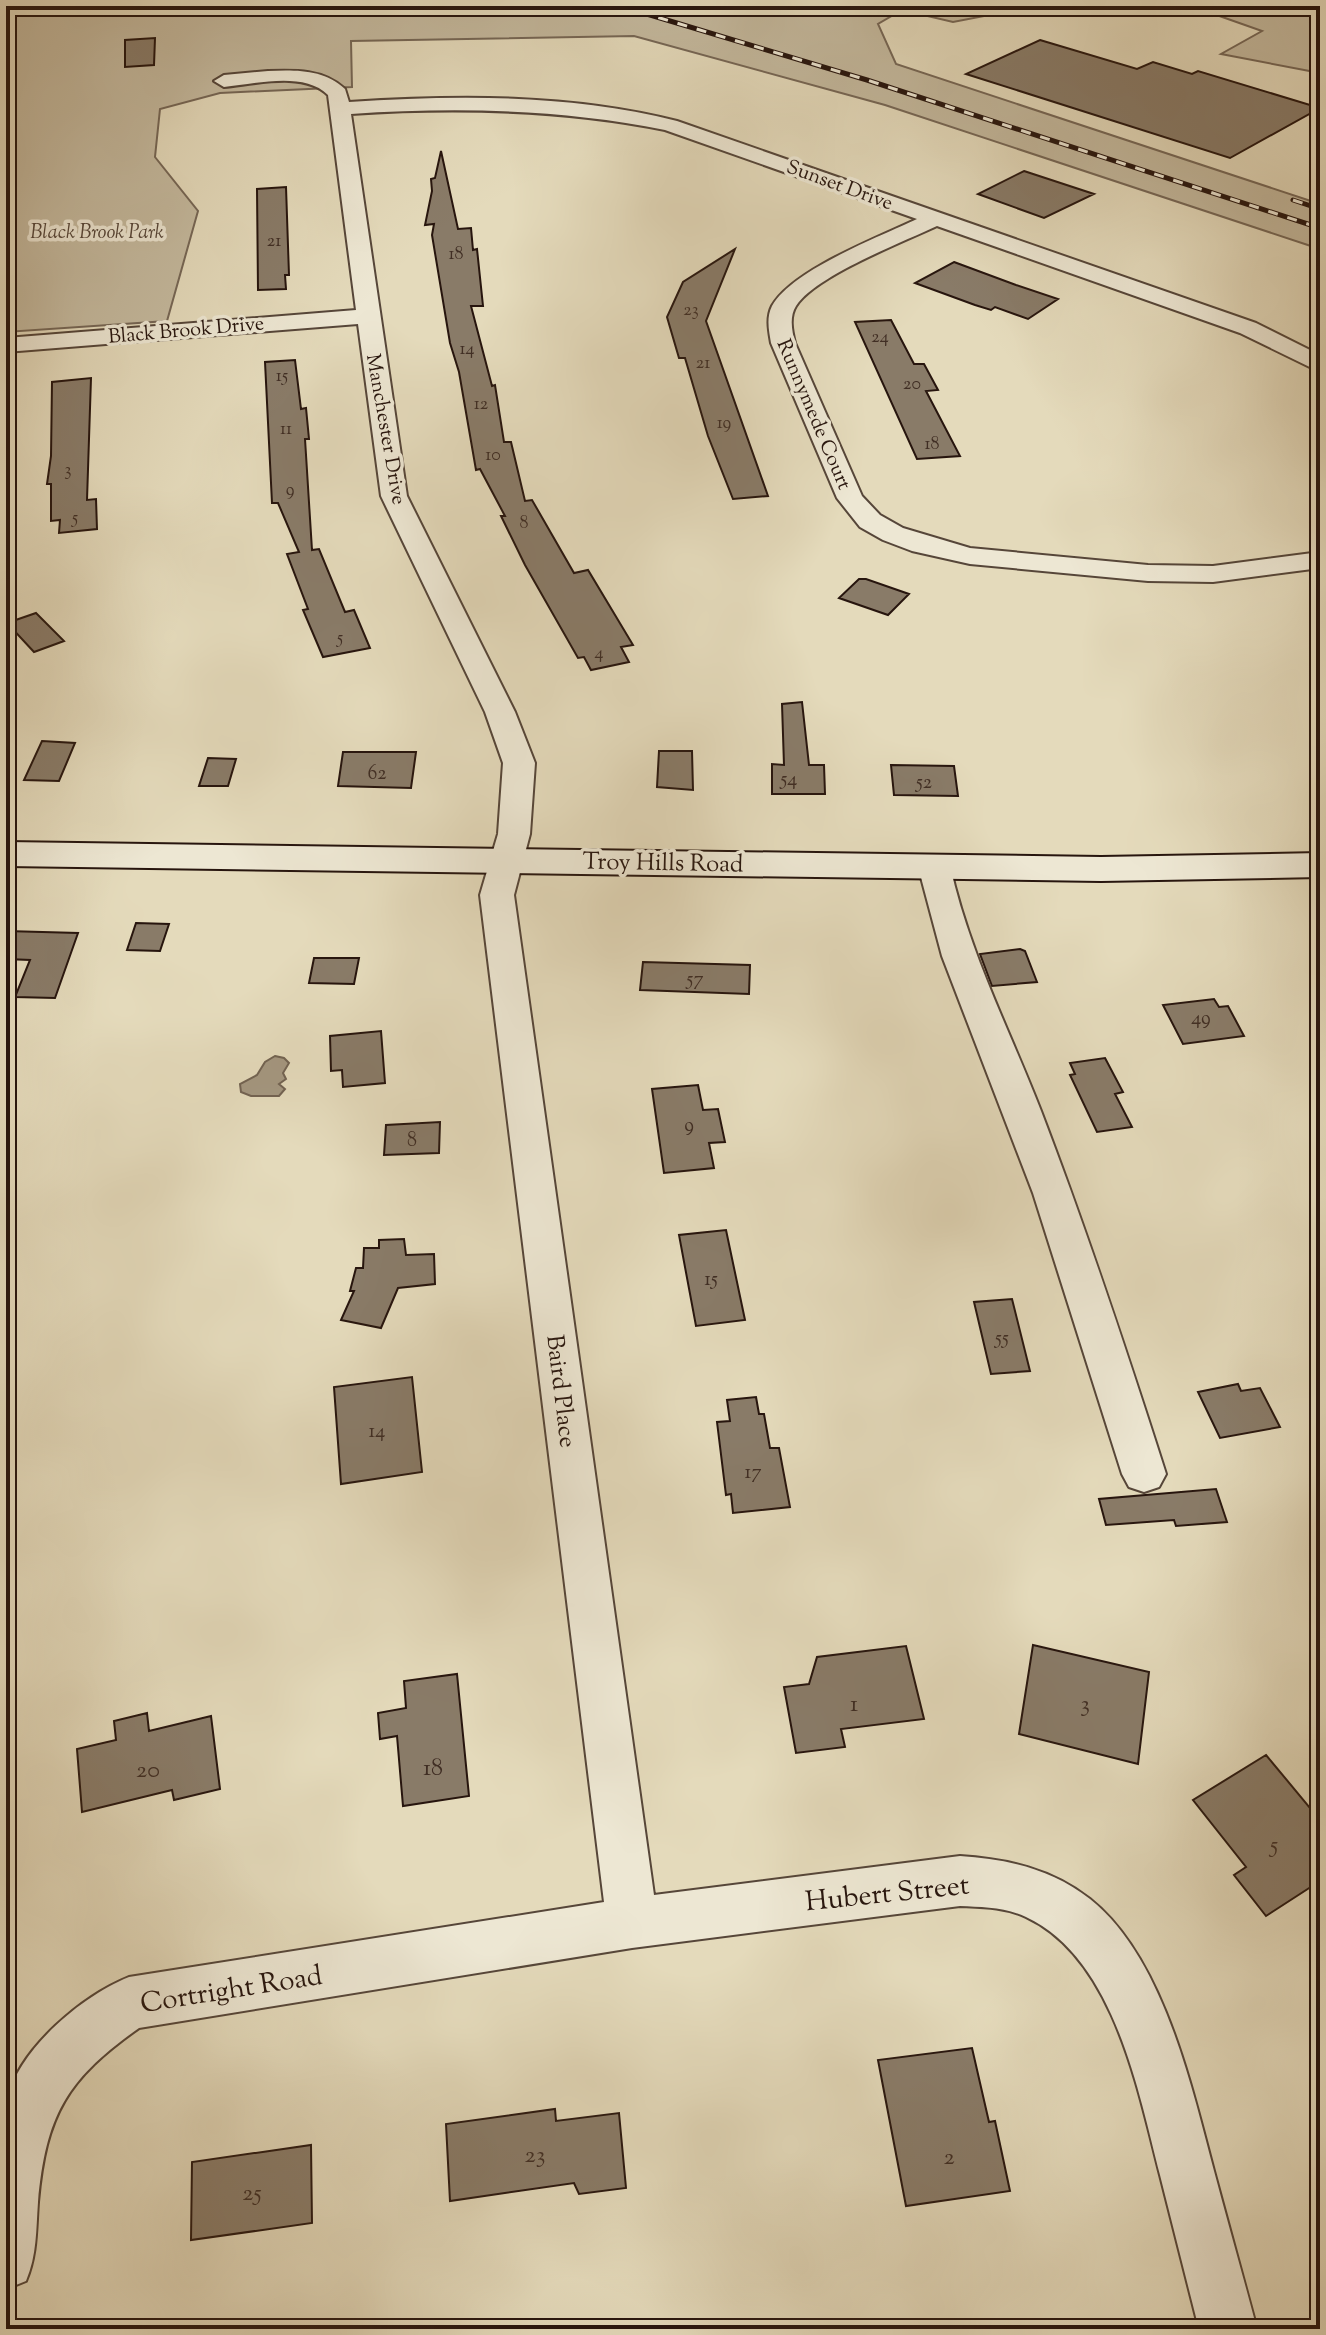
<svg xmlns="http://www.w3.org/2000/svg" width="1326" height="2335" font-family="'Sorts Mill Goudy',serif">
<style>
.green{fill:#c4b99e;stroke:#766756;stroke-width:2}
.water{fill:#a49780;stroke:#726352;stroke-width:2}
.building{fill:#897b68;stroke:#27150e;stroke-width:2}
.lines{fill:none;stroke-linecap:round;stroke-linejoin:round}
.minor-casing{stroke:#564639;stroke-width:4}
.secondary-casing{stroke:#27150e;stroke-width:4}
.minor{fill:#ede7d3;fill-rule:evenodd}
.secondary{fill:#ede7d3;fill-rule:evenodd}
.rail-casing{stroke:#27150e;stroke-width:5}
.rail{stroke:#ede7d3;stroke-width:3;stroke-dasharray:10;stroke-linecap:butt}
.labels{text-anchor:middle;stroke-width:7;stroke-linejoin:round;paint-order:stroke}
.far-number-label{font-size:18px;fill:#402e24}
.far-street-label{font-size:20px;fill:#27150e;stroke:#ede7d3}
.far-park-label{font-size:20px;font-style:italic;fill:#564639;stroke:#ede7d3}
.number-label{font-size:20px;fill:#402e24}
.street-label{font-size:24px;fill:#27150e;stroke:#ede7d3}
.near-number-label{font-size:24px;fill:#402e24}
.near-street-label{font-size:28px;fill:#27150e;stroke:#ede7d3}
</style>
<rect width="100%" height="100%" fill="#e4dabb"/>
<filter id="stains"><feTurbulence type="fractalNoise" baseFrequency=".0025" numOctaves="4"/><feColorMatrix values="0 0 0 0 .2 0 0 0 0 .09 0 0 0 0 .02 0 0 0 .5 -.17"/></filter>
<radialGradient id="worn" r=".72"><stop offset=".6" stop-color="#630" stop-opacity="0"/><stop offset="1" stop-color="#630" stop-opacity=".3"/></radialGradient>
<path class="green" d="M 6,6 L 1036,6 L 953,22 L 902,10 L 878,24 L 896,64 L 1320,204 L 1320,249 L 885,105 L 634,36 L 351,41 L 352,87 L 220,93 L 160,109 L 155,157 L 198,211 L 167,321 L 6,332 Z
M 1191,6 L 1320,6 L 1320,73 L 1221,54 L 1262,31 Z"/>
<path class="water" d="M 275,1056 L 284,1058 L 289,1063 L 283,1073 L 286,1079 L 279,1084 L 285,1089 L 279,1096 L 251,1096 L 241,1092 L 240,1084 L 257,1075 L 265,1062 Z"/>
<path class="building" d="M 155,38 L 154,65 L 125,67 L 125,40 Z
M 1040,40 L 1137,69 L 1153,62 L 1192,74 L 1198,71 L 1320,108 L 1230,158 L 966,74 Z
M 441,151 L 458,229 L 471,228 L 473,250 L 477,249 L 483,306 L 471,306 L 492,386 L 495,385 L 504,442 L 511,442 L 525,501 L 532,500 L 574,573 L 588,570 L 633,645 L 621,647 L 629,662 L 591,670 L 584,657 L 578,658 L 525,565 L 501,516 L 505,516 L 480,469 L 476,470 L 459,372 L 450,343 L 432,235 L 434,224 L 425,225 L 432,191 L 431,179 L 435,178 Z
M 1024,171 L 1094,194 L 1044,218 L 978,194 Z
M 286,187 L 289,275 L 285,275 L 286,289 L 258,290 L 257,189 Z
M 735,249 L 706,321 L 768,496 L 733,499 L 708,436 L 685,358 L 679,358 L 667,317 L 683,282 Z
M 954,262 L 1016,285 L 1058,299 L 1028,319 L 995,307 L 991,310 L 975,305 L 915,283 Z
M 891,320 L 914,364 L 924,364 L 938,390 L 926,391 L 960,456 L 917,459 L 855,322 Z
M 295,360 L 301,409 L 306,408 L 309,439 L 305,439 L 312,550 L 319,549 L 345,612 L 354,610 L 370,648 L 323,657 L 303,610 L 308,609 L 287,554 L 299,552 L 278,503 L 272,503 L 265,362 Z
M 91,378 L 87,500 L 96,499 L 97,529 L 59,533 L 60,520 L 51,521 L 51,484 L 47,484 L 51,456 L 52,382 Z
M 859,579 L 866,579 L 909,594 L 888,615 L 839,598 Z
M 36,613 L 64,641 L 34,652 L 7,623 Z
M 802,702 L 809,765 L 824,765 L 825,794 L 772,794 L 772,764 L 784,765 L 782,704 Z
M 42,741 L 75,743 L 59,781 L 24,780 Z
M 659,751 L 692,751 L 693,790 L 657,787 Z
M 343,752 L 416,752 L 411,788 L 338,786 Z
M 208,758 L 236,759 L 228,786 L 199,786 Z
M 891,765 L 954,766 L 958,796 L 894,795 Z
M 136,923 L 169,924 L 160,951 L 127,950 Z
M 6,931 L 78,933 L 55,998 L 15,997 L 30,960 L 6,959 Z
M 1020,949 L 1025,951 L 1037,982 L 992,986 L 980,954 Z
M 314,958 L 359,958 L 354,984 L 309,983 Z
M 643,962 L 750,965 L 749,994 L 640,990 Z
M 1214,999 L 1219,1007 L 1228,1006 L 1244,1036 L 1183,1044 L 1163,1005 Z
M 381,1031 L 385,1083 L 343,1087 L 342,1070 L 331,1071 L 330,1036 Z
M 1105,1058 L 1123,1092 L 1115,1094 L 1132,1127 L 1097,1132 L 1070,1075 L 1075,1074 L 1070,1063 Z
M 698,1085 L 703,1110 L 718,1109 L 725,1142 L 709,1143 L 714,1168 L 664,1173 L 652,1089 Z
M 440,1122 L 439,1153 L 384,1155 L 386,1125 Z
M 726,1230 L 745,1320 L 696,1326 L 679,1235 Z
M 404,1239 L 406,1255 L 434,1254 L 435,1284 L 398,1288 L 381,1328 L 341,1320 L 354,1291 L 350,1291 L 356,1268 L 363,1268 L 364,1248 L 379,1248 L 379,1240 Z
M 1012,1299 L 1030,1371 L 991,1374 L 974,1302 Z
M 412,1377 L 422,1472 L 341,1484 L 334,1387 Z
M 1238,1384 L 1241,1391 L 1260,1388 L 1280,1427 L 1220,1438 L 1198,1392 Z
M 756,1397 L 759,1414 L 764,1414 L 770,1448 L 779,1448 L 790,1507 L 733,1513 L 731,1494 L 726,1495 L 717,1422 L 730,1421 L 727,1400 Z
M 1216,1489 L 1227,1522 L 1176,1526 L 1174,1520 L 1106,1525 L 1099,1499 Z
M 1033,1645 L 1149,1672 L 1138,1764 L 1019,1734 Z
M 906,1646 L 924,1719 L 841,1729 L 845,1747 L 796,1753 L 784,1687 L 809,1684 L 817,1657 Z
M 457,1674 L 469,1796 L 403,1806 L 397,1736 L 380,1739 L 378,1713 L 406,1708 L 404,1681 Z
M 147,1713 L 149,1731 L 211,1716 L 220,1789 L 174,1800 L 172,1790 L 82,1812 L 77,1749 L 116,1740 L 114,1721 Z
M 1266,1755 L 1320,1820 L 1320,1881 L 1266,1916 L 1234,1875 L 1246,1867 L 1193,1800 Z
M 972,2048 L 989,2122 L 995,2121 L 1010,2191 L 906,2206 L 878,2060 Z
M 555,2109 L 556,2121 L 619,2113 L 626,2188 L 579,2194 L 574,2183 L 450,2201 L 446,2124 Z
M 311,2145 L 312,2223 L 191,2240 L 192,2162 Z"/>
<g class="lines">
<defs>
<path id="minor" d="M 268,71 C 295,70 324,69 345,89 L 349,102 C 459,95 570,94 677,121 L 1256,323 L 1320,355 L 1320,372 L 1240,333 L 937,226 C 903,242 815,276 796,306 C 789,317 792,331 795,343 L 862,496 L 880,515 L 903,528 L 970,548 L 1148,565 L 1213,566 L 1320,552 L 1320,568 L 1213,582 L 1148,581 L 970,564 L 912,551 L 883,540 L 860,527 L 837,498 L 771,343 C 769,331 766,318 772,306 C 792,270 879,237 917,219 L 665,130 C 561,109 457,107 351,114 L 407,496 L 515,712 L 535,763 L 530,834 L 514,895 L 654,1895 L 960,1856 C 1007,1859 1052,1869 1090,1899 C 1163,1957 1191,2085 1214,2171 C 1228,2224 1243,2276 1257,2329 L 1199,2329 C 1186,2278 1173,2226 1160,2175 C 1138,2090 1114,1958 1026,1917 C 1005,1907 982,1907 960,1906 L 632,1948 L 139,2028 C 67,2079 46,2114 38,2202 C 36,2230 37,2255 26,2281 L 6,2289 C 6,2244 6,2199 6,2154 C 6,2137 2,2116 7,2099 C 20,2048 82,1996 129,1977 L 604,1902 L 480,895 L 498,834 L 503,763 L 485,712 L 381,496 L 358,324 L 6,352 L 6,338 L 356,310 L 328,95 C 304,71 255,84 224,87 L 214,81 L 224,75 Z
M 934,855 L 946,859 L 950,866 C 969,952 1009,1029 1041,1111 C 1087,1231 1127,1352 1166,1474 L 1159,1487 L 1144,1492 L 1129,1487 L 1122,1474 L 1033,1193 L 942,956 L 918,866 L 922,859 Z"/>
<path id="secondary" d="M 6,842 L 1101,857 L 1320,853 L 1320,877 L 1101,881 L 6,866 Z"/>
</defs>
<use href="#minor" class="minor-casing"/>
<use href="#secondary" class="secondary-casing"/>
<use href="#minor" class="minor"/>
<use href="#secondary" class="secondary"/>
<defs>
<path id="rail" d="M 620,6 L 867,80 L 1320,228
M 1293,200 L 1320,209"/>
</defs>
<use href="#rail" class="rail-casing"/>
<use href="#rail" class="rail"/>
</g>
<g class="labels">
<g class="far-number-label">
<text x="274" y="246">21</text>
<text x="456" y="259">18</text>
<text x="691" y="315">23</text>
<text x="880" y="342">24</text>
<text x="467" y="354">14</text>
<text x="703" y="368">21</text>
<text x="282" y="381">15</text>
<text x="912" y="389">20</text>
<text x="481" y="409">12</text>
<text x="724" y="428">19</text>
<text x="286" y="434">11</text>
<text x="932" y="449">18</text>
<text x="493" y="460">10</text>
<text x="68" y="475">3</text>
<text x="290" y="495">9</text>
<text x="75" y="523">5</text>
<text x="524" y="528">8</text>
<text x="340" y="643">5</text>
<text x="599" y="658">4</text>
</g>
<g class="far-street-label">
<text transform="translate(840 184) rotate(20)" y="7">Sunset Drive</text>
<text transform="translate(186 329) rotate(-5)" y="7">Black Brook Drive</text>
<text transform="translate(815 414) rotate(67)" y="7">Runnymede Court</text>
<text transform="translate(387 429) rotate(80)" y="7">Manchester Drive</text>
</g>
<g class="far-park-label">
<text x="97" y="238">Black Brook Park</text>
</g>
<g class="number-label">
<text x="377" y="779">62</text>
<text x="789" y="785">54</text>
<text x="924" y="788">52</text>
<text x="695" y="985">57</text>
<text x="1201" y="1024">49</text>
<text x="689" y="1131">9</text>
<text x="412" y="1146">8</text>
<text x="711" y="1285">15</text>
<text x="1002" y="1344">55</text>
<text x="377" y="1437">14</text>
<text x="753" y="1478">17</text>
</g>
<g class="street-label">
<text transform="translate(663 862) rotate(1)" y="8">Troy Hills Road</text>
<text transform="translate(562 1391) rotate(83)" y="8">Baird Place</text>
</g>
<g class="near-number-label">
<text x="854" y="1711">1</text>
<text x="1085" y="1711">3</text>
<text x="433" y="1775">18</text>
<text x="148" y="1777">20</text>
<text x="1274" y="1852">5</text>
<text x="535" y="2162">23</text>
<text x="949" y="2164">2</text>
<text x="252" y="2200">25</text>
</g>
<g class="near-street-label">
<text transform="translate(887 1892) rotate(-6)" y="10">Hubert Street</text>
<text transform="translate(231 1988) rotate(-9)" y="10">Cortright Road</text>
</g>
</g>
<rect width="1326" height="2335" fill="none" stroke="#e4dabb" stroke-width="32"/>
<rect x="8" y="8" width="1310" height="2319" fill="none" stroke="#27150e" stroke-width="4"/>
<rect x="16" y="16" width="1294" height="2303" fill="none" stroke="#27150e" stroke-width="2"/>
<rect width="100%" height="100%" filter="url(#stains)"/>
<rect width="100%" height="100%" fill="url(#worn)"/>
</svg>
